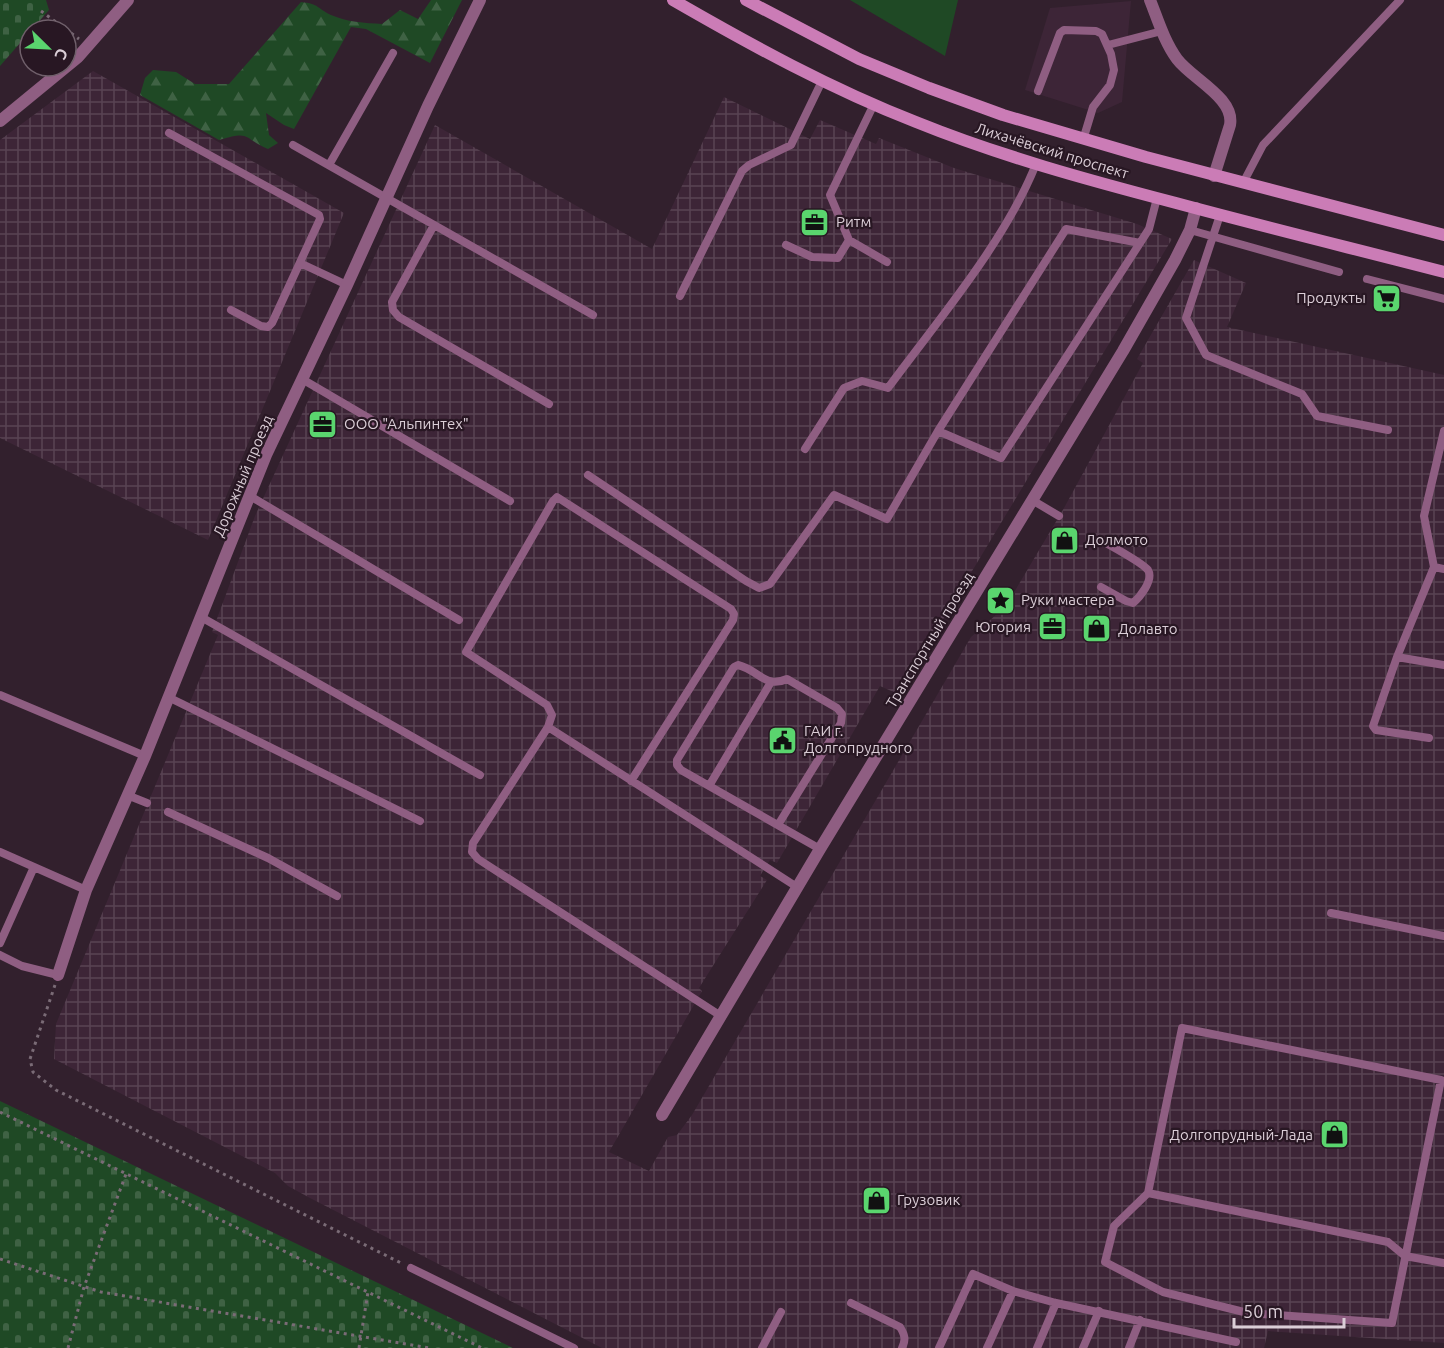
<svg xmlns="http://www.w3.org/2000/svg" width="1444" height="1348" font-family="Ubuntu,sans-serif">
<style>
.built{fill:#3d2537}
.industrial{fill:url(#industrial-grid)}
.green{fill:#1f4925}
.forest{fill:url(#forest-firs)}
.cemetery{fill:url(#cemetery-stones)}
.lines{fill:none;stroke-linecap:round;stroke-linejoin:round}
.path{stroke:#7a6b76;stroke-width:3;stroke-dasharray:3 4.5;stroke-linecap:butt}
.service{stroke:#8f5e82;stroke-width:8}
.minor{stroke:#8f5e82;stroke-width:12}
.secondary{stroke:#cb7cb6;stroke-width:12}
.labels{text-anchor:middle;stroke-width:4.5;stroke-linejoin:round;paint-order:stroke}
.street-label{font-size:15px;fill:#dbced7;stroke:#281723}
.poi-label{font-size:15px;fill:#dbced7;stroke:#281723;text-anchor:start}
</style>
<defs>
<pattern id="industrial-grid" width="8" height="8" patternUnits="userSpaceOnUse" patternTransform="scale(1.5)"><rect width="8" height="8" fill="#3d2537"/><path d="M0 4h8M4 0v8" fill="none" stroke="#584353"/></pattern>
<pattern id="forest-firs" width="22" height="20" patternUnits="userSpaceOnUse" patternTransform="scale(1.5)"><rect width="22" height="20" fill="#1f4925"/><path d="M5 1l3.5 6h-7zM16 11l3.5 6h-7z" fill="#3f6244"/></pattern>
<pattern id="cemetery-stones" width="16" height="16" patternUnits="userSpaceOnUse" patternTransform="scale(1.5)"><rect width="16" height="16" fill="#1f4925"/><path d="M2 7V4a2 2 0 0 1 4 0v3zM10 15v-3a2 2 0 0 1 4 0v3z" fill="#3f6244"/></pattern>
</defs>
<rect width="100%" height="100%" fill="#32202d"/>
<path class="built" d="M 1131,1 L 1122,102 L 1098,113 L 1025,90 L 1050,8 Z"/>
<path class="industrial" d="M 93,71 L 344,213 L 208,540 L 0,438 L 0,140 Z
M 724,97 L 810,139 L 820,120 L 876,144 L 879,138 L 954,168 L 1137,224 L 1172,239 L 898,694 L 880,686 L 777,863 L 770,860 L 760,876 L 767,880 L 699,988 L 702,991 L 609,1152 L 649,1171 L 668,1137 L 677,1135 L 692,1115 L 971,637 L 1006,606 L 1064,508 L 1143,363 L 1137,359 L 1194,260 L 1246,283 L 1227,327 L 1444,375 L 1444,1343 L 1268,1331 L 1264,1348 L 602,1348 L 310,1198 L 288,1186 L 275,1173 L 54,1059 L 56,1024 L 218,635 L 212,632 L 255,516 L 435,125 L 652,249 Z"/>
<path class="green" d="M 850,0 L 958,0 L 945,56 Z"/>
<path class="forest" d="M 431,0 L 462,0 L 430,63 L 366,29 L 351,27 L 294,129 L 284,125 L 266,113 L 269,135 L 278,143 L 268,149 C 242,138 252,130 219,140 L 140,95 L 145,78 L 153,70 L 176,72 L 195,84 L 229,84 L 301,2 C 320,4 316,8 331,15 C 347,22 364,23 382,24 L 400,10 L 418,19 Z"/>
<path class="cemetery" d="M 0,0 L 46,0 L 49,10 L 0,66 Z
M 0,1101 L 513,1348 L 0,1348 Z"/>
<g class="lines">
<path class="path" d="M 41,11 L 79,39
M 55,985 L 30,1059 L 33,1072 L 56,1090 L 401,1263
M 0,1112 L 482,1348
M 0,1259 L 101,1292 L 429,1348
M 68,1348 L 84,1287 L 126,1174
M 359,1348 L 368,1292"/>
<path class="service" d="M 1108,45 L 1162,31
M 1038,91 L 1060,33 L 1064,30 L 1096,31 L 1102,34 L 1111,54 L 1114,70 L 1110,85 L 1093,107 L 1083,140
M 874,104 L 830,195 L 849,240 L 887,262
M 169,133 L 319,215 L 320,219 L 272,323 L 268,327 L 261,326 L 231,310
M 293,145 L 593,315
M 329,165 L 393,53
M 1243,183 L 1263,145 L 1400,0
M 1220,215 L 1186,318 L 1206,355 L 1302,394 L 1317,416 L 1388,430
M 434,225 L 392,302 L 393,310 L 399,317 L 549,404
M 1190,230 L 1339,272
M 786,245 L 812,257 L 838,258 L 849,240
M 300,263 L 347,285
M 1367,279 L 1444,299
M 680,296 L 742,171 L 749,165 L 791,145 L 822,81
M 302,379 L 510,501
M 938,431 L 1001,458 L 1140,243 L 1149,229 L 1157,198
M 1444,431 L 1424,516 L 1434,567 L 1397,657 L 1444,665
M 805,449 L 844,388 L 862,381 L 888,388 C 938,320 1005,242 1036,164
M 588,475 L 746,581 L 759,588 L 770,584 L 834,495 L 887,519 L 938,431 L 1066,229 L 1140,243
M 250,496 L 459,620
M 1032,500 L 1059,516
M 1099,539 C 1109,545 1142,562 1148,570 C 1154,580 1140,597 1133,603 L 1126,601 L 1101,587
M 1434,567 L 1444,569
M 201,617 L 480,775
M 1397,657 L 1373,726 L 1376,730 L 1429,738
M 0,695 L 145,756
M 168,697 L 420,821
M 548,727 L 797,887
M 631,781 L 733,620 L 734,614 L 731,609 L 557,497 L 553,501 L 466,652 L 547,705 L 552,715 L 548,727 L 473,843 L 472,852 L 478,859 L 721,1016
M 709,786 L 771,682
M 127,795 L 147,803
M 168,812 L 268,858 L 337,896
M 778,825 L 841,723 L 842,714 L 837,708 L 787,679 C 765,689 759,670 738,665 L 734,667 L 677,760 L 677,765 L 681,770 L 820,849
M 0,852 L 86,890
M 1331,913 L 1444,936
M 0,943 L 34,867
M 0,955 L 22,966 L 58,975
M 1148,1193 L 1114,1226 L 1105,1262 L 1163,1292 L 1248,1313 L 1392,1323 L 1441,1080 L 1182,1028 L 1148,1193 L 1388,1242 L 1405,1256 L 1444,1263
M 411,1268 L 574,1348
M 851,1303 L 900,1327 C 905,1335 906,1340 902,1348
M 762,1348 L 781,1312
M 939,1348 L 973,1274 L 1013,1291 L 1056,1303 L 1236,1342
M 987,1348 L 1013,1291
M 1037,1348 L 1056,1303
M 1083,1348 L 1099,1311
M 1129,1348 L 1140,1320"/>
<path class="minor" d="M 1150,0 C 1158,20 1164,41 1177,59 C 1192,79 1235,98 1230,125 L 1214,176
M 0,121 L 78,57 L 128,0
M 58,975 L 86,890 L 145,756 L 266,455 L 347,285 L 428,106 L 480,0
M 662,1115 L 820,849 L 1123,351 L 1175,260 L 1190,230 L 1196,208"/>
<path class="secondary" d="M 673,0 C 751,45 831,89 916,122 C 1000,156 1088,180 1176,203 C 1265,227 1355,249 1444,272
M 746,0 L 859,59 L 929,88 L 1003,115 L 1146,157 L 1444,235"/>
</g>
<defs>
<symbol id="office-square" viewBox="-11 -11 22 22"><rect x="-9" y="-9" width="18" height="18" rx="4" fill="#5ad56e" stroke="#281723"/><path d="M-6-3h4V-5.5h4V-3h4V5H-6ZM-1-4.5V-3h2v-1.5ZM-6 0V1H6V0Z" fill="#111"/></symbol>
<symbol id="supermarket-square" viewBox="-11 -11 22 22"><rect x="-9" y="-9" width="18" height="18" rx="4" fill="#5ad56e" stroke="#281723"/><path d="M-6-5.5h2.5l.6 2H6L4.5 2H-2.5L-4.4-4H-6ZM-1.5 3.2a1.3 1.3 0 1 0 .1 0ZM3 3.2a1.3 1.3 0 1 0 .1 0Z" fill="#111"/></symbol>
<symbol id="shop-square" viewBox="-11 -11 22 22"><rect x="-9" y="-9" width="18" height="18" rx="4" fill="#5ad56e" stroke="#281723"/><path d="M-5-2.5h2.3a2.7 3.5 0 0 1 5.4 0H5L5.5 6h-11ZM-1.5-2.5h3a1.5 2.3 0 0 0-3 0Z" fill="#111"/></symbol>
<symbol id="sight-square" viewBox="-11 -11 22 22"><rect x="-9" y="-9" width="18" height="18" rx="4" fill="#5ad56e" stroke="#281723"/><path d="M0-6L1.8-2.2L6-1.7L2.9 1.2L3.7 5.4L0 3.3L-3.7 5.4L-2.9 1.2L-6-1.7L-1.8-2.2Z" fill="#111"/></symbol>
<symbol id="civic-square" viewBox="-11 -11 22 22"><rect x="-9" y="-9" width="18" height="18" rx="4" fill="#5ad56e" stroke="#281723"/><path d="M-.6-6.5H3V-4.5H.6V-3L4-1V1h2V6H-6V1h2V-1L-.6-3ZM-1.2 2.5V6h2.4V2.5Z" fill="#111"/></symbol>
</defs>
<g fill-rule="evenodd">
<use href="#office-square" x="798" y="206" width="33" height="33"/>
<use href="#supermarket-square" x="1370" y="282" width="33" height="33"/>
<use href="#office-square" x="306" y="408" width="33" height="33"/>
<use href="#shop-square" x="1048" y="524" width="33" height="33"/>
<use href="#sight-square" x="984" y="584" width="33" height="33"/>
<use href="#office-square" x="1036" y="610" width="33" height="33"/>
<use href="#shop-square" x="1080" y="612" width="33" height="33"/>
<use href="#civic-square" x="766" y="724" width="33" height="33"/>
<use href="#shop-square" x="1318" y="1118" width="33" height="33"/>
<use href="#shop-square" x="860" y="1184" width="33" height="33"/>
</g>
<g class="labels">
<g class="street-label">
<text transform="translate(1052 151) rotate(17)" y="5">Лихачёвский проспект</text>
<text transform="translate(243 476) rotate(-67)" y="5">Дорожный проезд</text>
<text transform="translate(930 640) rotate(-59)" y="5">Транспортный проезд</text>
</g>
<g class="poi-label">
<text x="836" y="227">Ритм</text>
<text x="1366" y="303" text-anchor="end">Продукты</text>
<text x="344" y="429">ООО "Альпинтех"</text>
<text x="1085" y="545">Долмото</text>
<text x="1021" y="605">Руки мастера</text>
<text x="1031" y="632" text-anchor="end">Югория</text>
<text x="1118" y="634">Долавто</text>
<text x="804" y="736">ГАИ г.<tspan x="804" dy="17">Долгопрудного</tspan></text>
<text x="1313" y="1140" text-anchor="end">Долгопрудный-Лада</text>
<text x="897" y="1205">Грузовик</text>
</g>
</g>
<g transform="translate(48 48) rotate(114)"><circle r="28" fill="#281723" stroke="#70606b" stroke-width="1.5"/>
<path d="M0-4.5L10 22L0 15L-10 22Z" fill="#5ad56e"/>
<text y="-9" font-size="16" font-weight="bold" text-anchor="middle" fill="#dbced7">С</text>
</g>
<path d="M1234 1318v9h110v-9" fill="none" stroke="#dbced7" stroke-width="3"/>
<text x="1243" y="1318" font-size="18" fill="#dbced7" stroke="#281723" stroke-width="4.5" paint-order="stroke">50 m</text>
</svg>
